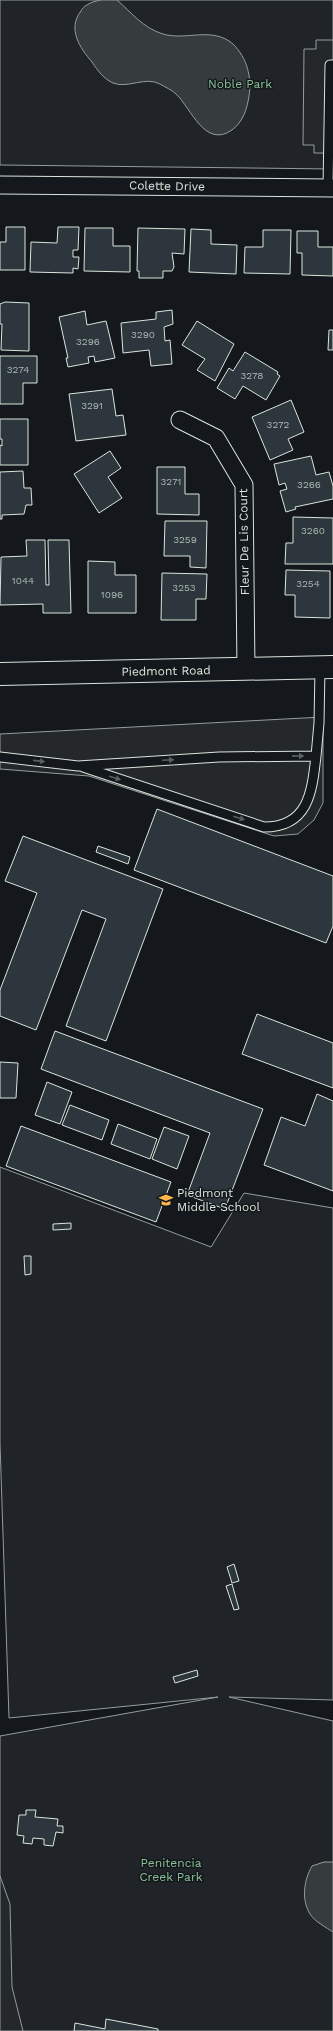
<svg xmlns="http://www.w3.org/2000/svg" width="333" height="2031" font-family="'Work Sans',sans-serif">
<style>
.green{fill:#202428;stroke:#939e99}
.parking{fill:#24282b;stroke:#939e99}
.water{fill:#363b3e;stroke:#939e99}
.building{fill:#2c363c;stroke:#d8e6dc}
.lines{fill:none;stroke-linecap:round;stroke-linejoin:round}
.lane-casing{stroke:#d8e6dc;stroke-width:11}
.street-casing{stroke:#d8e6dc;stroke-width:19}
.secondary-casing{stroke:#d8e6dc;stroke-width:24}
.lane{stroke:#14181c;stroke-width:9}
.street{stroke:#14181c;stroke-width:17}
.secondary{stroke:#14181c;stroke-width:22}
.oneway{fill:#59605f}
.labels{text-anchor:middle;stroke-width:3;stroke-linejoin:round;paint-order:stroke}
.number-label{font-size:10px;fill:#adbab4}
.park-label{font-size:12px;fill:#8ac095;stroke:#14181c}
.street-label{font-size:12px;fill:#d8e6dc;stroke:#14181c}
.poi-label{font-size:12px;fill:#d8e6dc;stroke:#14181c;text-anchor:start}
</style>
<rect width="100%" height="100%" fill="#14181c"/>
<path class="green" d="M 0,0 L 333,0 L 333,169 L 0,165 Z
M 0,1167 L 211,1247 L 244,1193 L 333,1208 L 333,1700 L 229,1697 L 333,1721 L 333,2031 L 0,2031 L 0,1736 L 218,1697 L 9,1718 L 0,1443 Z"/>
<path class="parking" d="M 316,40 L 333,40 L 333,153 L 314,153 L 314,145 L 303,145 L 304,49 L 316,49 Z
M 323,717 L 323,803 L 314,820 L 298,834 L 274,836 L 89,776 L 0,769 L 0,734 Z
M 0,1876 L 10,1904 L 12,1987 L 23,2031 L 0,2031 Z"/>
<path class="water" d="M 101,0 L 117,0 C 132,13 143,28 163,34 C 186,41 212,26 233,44 C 247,58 252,77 249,96 C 247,109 243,122 232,130 C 205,149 191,108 176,94 C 172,90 165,87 160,84 C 145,76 128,89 113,83 C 104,79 98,71 92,62 C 80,48 67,29 81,11 C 82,9 84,6 87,5 C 91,2 96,1 101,0 Z
M 324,1862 L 333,1862 L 333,1932 C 327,1928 314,1921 310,1914 C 301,1899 304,1880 312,1866 Z"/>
<path class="building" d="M 6,227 L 25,227 L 25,270 L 0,270 L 0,242 L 6,242 Z
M 58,227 L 79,227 L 78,250 L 73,250 L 73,257 L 79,257 L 78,269 L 73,268 L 73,273 L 30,272 L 31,242 L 57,243 Z
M 85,228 L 113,228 L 113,246 L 130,246 L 130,272 L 84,271 Z
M 138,228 L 185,229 L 184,254 L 172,253 L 174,267 L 172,271 L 163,271 L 163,278 L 139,278 L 139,271 L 137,271 Z
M 191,229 L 211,230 L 211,244 L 237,245 L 236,274 L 189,272 Z
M 263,230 L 291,230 L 290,274 L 244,273 L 245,247 L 263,247 Z
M 297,231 L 318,231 L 318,247 L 333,247 L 333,276 L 302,275 L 302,253 L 297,253 Z
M 5,302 L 29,303 L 29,351 L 1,350 L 2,324 L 0,324 L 0,304 Z
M 172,310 L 173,324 L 164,327 L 165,341 L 170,340 L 172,364 L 151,366 L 149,350 L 123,353 L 121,323 L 156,319 L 156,312 Z
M 85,311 L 87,325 L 106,321 L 115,358 L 95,362 L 94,356 L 88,357 L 89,363 L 68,367 L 66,358 L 68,358 L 59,317 Z
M 197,321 L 234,344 L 215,381 L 197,370 L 205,359 L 182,345 Z
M 329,330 L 333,330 L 333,350 L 328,350 Z
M 245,352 L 278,372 L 277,374 L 280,376 L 266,400 L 243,386 L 235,399 L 217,388 L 229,368 L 233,371 Z
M 0,356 L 37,356 L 37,383 L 23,383 L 23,404 L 0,404 Z
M 112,389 L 116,416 L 123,415 L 126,435 L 76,441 L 69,394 Z
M 291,400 L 304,432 L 288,439 L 293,450 L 270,460 L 252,417 Z
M 0,419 L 28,419 L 28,465 L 0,465 L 0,445 L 2,446 L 2,439 L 0,439 Z
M 110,451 L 121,468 L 108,477 L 122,498 L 99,513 L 74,474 Z
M 311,456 L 316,475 L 329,472 L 333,486 L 333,499 L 295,507 L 296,509 L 286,512 L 280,491 L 287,489 L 285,483 L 279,485 L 274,464 Z
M 157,467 L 185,467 L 185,494 L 199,494 L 199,515 L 157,514 Z
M 23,471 L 24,488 L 31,488 L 32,505 L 26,505 L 24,514 L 2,515 L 2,519 L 0,519 L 0,472 Z
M 293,517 L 333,518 L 333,564 L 285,564 L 286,543 L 293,543 Z
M 165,521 L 207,521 L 206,568 L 190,567 L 190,556 L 164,556 Z
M 26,540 L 45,540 L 46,585 L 49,585 L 48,540 L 69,540 L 71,613 L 43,613 L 43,604 L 0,605 L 1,557 L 27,556 Z
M 88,561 L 115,562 L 115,575 L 136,575 L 136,613 L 88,613 Z
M 286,570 L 330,571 L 330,618 L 295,617 L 295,595 L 285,595 Z
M 162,573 L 207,574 L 206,599 L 196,599 L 196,620 L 161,620 Z
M 157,809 L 333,876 L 333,926 L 326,943 L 134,870 Z
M 23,836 L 163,889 L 106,1041 L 66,1026 L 106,919 L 82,910 L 36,1030 L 0,1016 L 0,990 L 37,893 L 5,881 Z
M 98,846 L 130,857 L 128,864 L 96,852 Z
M 257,1014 L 333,1043 L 333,1088 L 242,1054 Z
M 55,1031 L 263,1109 L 225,1209 L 187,1195 L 210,1133 L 41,1069 Z
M 0,1062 L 18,1063 L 16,1098 L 0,1098 Z
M 47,1082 L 72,1092 L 60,1124 L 35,1115 Z
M 317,1094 L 333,1101 L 333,1191 L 264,1165 L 281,1117 L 305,1126 Z
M 70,1105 L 109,1120 L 102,1140 L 62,1125 Z
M 118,1124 L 157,1139 L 150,1159 L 111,1144 Z
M 21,1126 L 171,1182 L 156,1222 L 6,1166 Z
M 164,1127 L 189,1136 L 177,1169 L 152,1159 Z
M 71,1223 L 71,1229 L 53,1230 L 53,1224 Z
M 24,1256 L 31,1256 L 31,1274 L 25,1275 Z
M 234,1564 L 239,1581 L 232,1583 L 227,1567 Z
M 232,1584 L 239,1609 L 234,1610 L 226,1586 Z
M 197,1670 L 198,1676 L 175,1683 L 173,1677 Z
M 26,1810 L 36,1810 L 35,1817 L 58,1819 L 57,1826 L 63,1826 L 63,1833 L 56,1832 L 53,1846 L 44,1845 L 44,1839 L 33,1838 L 32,1844 L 23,1843 L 24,1836 L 17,1835 L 19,1815 L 26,1815 Z
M 106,2019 L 158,2029 L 158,2031 L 74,2031 L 75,2023 L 105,2029 Z"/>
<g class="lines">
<defs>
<path id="lane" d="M 328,188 L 330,65 L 333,65
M 0,757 L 78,766 L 219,757 L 316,756 L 319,723 L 320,668
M 83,767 L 264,827 C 309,827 312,791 316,756"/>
<path id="street" d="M 0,185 L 333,188
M 180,420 L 216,438 L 244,485 L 246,669"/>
<path id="secondary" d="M 0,674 L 333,667"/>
</defs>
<use href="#lane" class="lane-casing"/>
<use href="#street" class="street-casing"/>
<use href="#secondary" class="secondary-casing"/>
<use href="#lane" class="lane"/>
<use href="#street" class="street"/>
<use href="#secondary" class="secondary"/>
</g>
<defs><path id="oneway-solid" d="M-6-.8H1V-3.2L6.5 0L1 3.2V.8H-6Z"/></defs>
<g class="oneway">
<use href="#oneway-solid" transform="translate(298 756) rotate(-1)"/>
<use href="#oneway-solid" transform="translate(168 760) rotate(-3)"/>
<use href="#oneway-solid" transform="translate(39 761) rotate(6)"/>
<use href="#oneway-solid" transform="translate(115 778) rotate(18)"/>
<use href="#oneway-solid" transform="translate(239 818) rotate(18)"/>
</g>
<defs>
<symbol id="school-bare" viewBox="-9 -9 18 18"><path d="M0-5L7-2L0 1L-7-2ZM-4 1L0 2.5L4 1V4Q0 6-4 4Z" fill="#ffb74d" stroke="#14181c" stroke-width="2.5" paint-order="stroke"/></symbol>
</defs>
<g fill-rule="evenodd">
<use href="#school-bare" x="156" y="1190" width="20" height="20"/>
</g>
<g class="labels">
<g class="number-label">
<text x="143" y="338">3290</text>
<text x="88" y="345">3296</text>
<text x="18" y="373">3274</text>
<text x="252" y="379">3278</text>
<text x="92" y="409">3291</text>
<text x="278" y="428">3272</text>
<text x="171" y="485">3271</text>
<text x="309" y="488">3266</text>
<text x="313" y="534">3260</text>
<text x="185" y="543">3259</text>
<text x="23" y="584">1044</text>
<text x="308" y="587">3254</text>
<text x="184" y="591">3253</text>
<text x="112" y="598">1096</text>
</g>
<g class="park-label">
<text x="240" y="88">Noble Park</text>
<text x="171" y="1867">Penitencia<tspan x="171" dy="14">Creek Park</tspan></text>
</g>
<g class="street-label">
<text transform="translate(167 186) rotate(1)" y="4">Colette Drive</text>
<text transform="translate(244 542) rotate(-91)" y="4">Fleur De Lis Court</text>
<text transform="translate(166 671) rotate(-1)" y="4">Piedmont Road</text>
</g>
<g class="poi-label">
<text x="177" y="1197">Piedmont<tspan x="177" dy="14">Middle School</tspan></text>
</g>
</g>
</svg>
